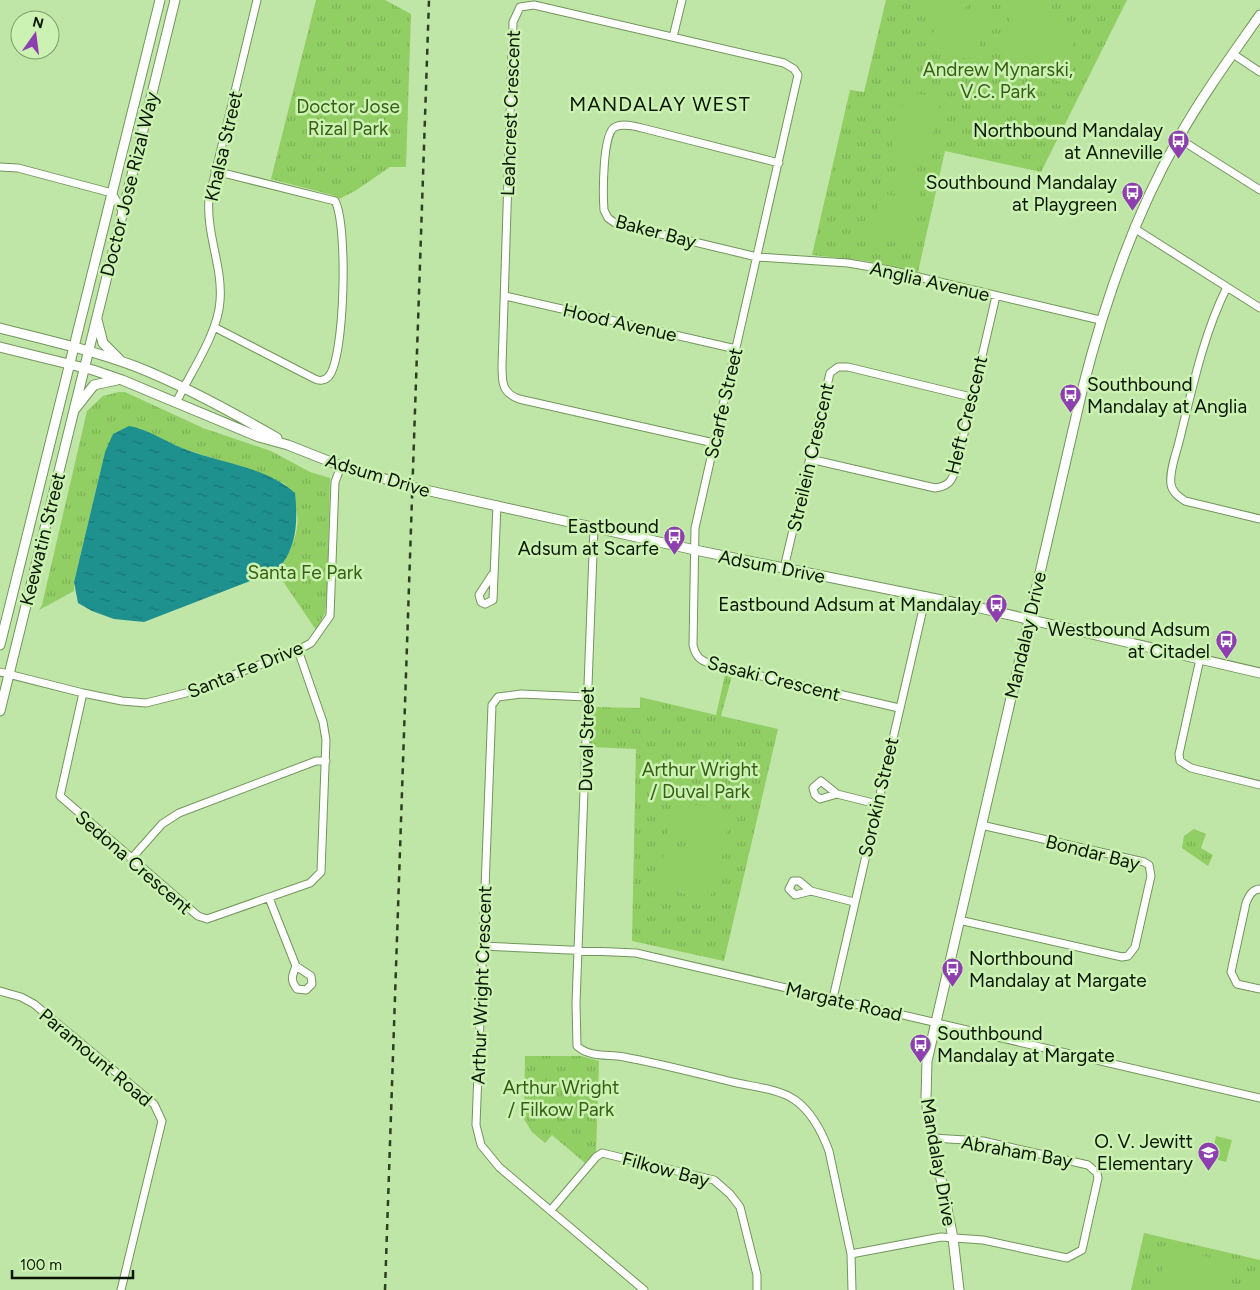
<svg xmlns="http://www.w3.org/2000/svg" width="1260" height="1290" font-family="Figtree,sans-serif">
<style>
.grass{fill:url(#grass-tufts)}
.garden{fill:#91ce64}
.water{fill:url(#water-ripples)}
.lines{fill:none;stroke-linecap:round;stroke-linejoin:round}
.minor-casing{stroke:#73965c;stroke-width:9}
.tertiary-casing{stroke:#73965c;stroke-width:11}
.minor{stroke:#fff;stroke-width:7}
.tertiary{stroke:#fff;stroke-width:9}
.rail{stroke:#2e4023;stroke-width:2.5;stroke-dasharray:6 6;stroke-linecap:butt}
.labels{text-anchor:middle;stroke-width:5;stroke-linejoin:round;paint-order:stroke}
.park-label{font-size:19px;fill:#375f13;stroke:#ccf2b3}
.street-label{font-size:19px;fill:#0a1702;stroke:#ccf2b3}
.poi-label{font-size:19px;fill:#0a1702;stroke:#ccf2b3;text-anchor:end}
.neighbourhood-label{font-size:20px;letter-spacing:1px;fill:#0a1702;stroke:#ccf2b3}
</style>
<defs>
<pattern id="grass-tufts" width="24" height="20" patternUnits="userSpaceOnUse" patternTransform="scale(1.25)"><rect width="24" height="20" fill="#91ce64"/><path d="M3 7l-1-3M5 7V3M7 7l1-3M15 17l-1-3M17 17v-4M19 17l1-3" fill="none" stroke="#7cb055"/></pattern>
<pattern id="water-ripples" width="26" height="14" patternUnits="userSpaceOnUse" patternTransform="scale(1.25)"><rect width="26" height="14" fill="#1e918f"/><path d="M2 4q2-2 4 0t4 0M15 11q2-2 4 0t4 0" fill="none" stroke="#197573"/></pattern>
</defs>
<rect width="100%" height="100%" fill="#bfe5a7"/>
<path class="grass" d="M 316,0 L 385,0 L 411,14 L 406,167 L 390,167 L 355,191 L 339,199 L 332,195 L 271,179 Z
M 886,0 L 1127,0 L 1041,172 L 945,151 L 918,272 L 867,261 L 812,255 L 850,90 L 864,92 Z
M 119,392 L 125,392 L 203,428 L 271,451 L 310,472 L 330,478 L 327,593 L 325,613 L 316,630 L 276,571 C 289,558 302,529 296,509 C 293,501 288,492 285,484 L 256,472 L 181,448 L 139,428 L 105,452 L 74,581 L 74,591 L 39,610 L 42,605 L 87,411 L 103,396 Z
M 725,675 L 732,676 L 721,716 L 778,729 L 724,961 L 632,941 L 636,749 L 590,747 L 592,707 L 640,708 L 640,697 L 716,715 Z
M 1194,829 L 1206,834 L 1201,848 L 1213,855 L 1208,866 L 1182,848 L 1184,836 Z
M 525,1056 L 581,1056 L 599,1061 L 596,1152 L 585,1163 L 552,1135 L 545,1143 L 532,1132 L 524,1119 Z
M 1144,1233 L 1260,1260 L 1260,1290 L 1131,1290 Z"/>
<path class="garden" d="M 917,0 L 972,0 L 960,14 L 988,16 L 976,56 L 971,59 L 925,53 L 930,37 L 942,20 L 913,13 Z
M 1014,0 C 1021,0 1032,0 1038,1 C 1076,16 1077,51 1070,85 L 1006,66 L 1001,58 Z
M 906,91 L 941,99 L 926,166 L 890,158 Z
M 897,175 L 923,181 L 919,199 L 892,193 Z
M 881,193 L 919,202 L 910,245 L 871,235 Z
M 675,800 L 731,813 L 722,850 L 666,837 Z
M 666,844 L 720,857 L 710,900 L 656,887 Z
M 1216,1136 L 1232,1140 L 1226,1162 L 1211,1158 Z
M 1169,1247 L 1228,1262 L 1221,1290 L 1176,1290 L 1159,1286 Z"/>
<path class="water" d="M 129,426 C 148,429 164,441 182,448 C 218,463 265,466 295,493 C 298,522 297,550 276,571 L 144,622 L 114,619 L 92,611 L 78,603 L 74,582 L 105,452 L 113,434 Z"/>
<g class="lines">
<defs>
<path id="minor" d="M 673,37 L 682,0
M 1233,54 L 1260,72
M 1178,138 L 1260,190
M 779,163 L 642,128 C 634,126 623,123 615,127 C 602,133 603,196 604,210 L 608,218 L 615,223 L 757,257 L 848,263 L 889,270 L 1100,320
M 0,167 L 18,168 L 112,193 L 123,212
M 1134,228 L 1260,308
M 1227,287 C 1203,335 1192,390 1179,442 C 1176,454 1169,472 1171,484 C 1172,492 1178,496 1185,501 L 1260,519
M 505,296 L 736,349
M 214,327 L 315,379 C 319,381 325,381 329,376 C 345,357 348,224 335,201 L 215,171
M 176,403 C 190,373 218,334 220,301 C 223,267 206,234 209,199 L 257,0
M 714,443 L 519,399 C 502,393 502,382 502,366 L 513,22 L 520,7 L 534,5 L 784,63 L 794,69 L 798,75 L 695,528 L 693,645 C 696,658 701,661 714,665 L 899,708
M 810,459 L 935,488 C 949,486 952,481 956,468 L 996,296
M 594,527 L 576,1003 L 577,1046 C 590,1058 608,1054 624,1057 C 662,1064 699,1074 737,1083 C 755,1087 779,1089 795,1100 C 812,1112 822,1132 829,1151 L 851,1254 L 852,1290
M 784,568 L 830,373 L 838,367 L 848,367 L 971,397
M 492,575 L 479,595 L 481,602 L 485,604 L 493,600 L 497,505
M 1200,659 L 1179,754 L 1180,761 L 1191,768 L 1260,785
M 0,672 L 83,693 L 122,701 L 146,703 L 186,693 L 298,650 L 311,643 L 330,616 L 335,482 L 341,466
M 83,693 L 60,796 L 198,916 L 207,919 L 310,883 L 321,872 L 326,740 L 323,722 L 298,650
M 587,697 L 521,694 L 498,697 L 492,705 L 476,1125 L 481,1145 L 499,1167 L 644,1290
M 837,794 L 820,799 L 815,795 L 813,788 L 821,781 L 837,794 L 877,804
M 131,859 L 162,824 L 179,813 L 316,761 L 326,761
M 1260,889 C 1252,889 1249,896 1246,903 L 1231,972 L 1237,984 L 1260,989
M 811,891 L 799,881 L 793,881 L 789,889 L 795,895 L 811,891 L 854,902
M 269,898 L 296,966 L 311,976 L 312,984 L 306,990 L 297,989 C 290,980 292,976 296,966
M 959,920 L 1122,957 L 1128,956 L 1135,947 L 1151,876 L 1149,865 L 1144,862 L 981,825
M 482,946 L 636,953 L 1260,1098
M 0,991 L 21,997 L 34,1004 L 154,1104 L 162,1121 L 121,1290
M 833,998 L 926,596
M 551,1210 L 596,1157 L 602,1153 L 714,1180 L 730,1194 L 740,1207 L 757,1275 L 757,1290
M 851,1254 L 941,1237 L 983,1240 L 1067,1258 L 1082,1250 L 1098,1178 L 1097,1173 L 1088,1165 L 983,1141 L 932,1138"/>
<path id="tertiary" d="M 97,320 L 103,343 L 119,359
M 0,328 C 46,340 92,350 137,367 C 185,386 232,412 277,438
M 0,347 L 93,370 L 122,380 L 259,437 L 288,445 L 341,466 L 412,487 L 695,550 L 976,607 L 1260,673
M 75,409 L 94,385 L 117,380
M 0,645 L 160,0
M 0,711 L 175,0
M 959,1290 L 953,1238 L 928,1115 L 926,1097 L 927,1061 L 1082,391 C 1104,303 1133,218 1178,139 C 1202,96 1232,55 1260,15"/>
</defs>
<use href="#minor" class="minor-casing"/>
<use href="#tertiary" class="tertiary-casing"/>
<use href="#minor" class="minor"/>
<use href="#tertiary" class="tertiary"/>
<path class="rail" d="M 385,1290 L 429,0"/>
</g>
<defs>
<symbol id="bus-pin" viewBox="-11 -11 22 30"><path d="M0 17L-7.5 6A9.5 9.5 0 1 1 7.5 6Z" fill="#8d3fb0" stroke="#ccf2b3"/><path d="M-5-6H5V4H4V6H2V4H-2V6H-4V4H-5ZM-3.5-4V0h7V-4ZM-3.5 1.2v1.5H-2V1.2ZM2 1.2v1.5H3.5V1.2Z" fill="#fff"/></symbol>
<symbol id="school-pin" viewBox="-11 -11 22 30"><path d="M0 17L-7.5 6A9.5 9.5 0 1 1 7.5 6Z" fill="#8d3fb0" stroke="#ccf2b3"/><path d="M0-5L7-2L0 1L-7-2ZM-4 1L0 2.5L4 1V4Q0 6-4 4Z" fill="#fff"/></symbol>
</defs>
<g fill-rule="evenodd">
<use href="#bus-pin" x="1166" y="128" width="25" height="34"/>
<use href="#bus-pin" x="1120" y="180" width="25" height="34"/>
<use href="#bus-pin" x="1058" y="382" width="25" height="34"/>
<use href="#bus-pin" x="662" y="524" width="25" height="34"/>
<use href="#bus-pin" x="984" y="592" width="25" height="34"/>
<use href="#bus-pin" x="1214" y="628" width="25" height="34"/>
<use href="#bus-pin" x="940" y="956" width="25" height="34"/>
<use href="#bus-pin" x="908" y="1032" width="25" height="34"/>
<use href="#school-pin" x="1196" y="1140" width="25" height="34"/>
</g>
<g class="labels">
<g class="park-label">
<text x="998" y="76">Andrew Mynarski,<tspan x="998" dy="22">V.C. Park</tspan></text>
<text x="348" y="113">Doctor Jose<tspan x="348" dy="22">Rizal Park</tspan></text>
<text x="305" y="579">Santa Fe Park</text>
<text x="700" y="776">Arthur Wright<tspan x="700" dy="22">/ Duval Park</tspan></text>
<text x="561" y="1094">Arthur Wright<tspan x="561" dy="22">/ Filkow Park</tspan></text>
</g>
<g class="street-label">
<text transform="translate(510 113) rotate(-88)" y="7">Leahcrest Crescent</text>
<text transform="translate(223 146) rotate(-77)" y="7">Khalsa Street</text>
<text transform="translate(129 184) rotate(-76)" y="7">Doctor Jose Rizal Way</text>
<text transform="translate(656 231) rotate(15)" y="7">Baker Bay</text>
<text transform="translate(930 281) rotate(13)" y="7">Anglia Avenue</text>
<text transform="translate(620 322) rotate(13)" y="7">Hood Avenue</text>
<text transform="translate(723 403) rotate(-77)" y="7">Scarfe Street</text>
<text transform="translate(966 415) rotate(-76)" y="7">Heft Crescent</text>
<text transform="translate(810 457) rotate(-77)" y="7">Streilein Crescent</text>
<text transform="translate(378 475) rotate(17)" y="7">Adsum Drive</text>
<text transform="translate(42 539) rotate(-76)" y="7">Keewatin Street</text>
<text transform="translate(772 566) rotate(11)" y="7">Adsum Drive</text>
<text transform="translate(1025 635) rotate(-77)" y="7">Mandalay Drive</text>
<text transform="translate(245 669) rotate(-22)" y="7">Santa Fe Drive</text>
<text transform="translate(774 678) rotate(14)" y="7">Sasaki Crescent</text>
<text transform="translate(586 739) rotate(-89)" y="7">Duval Street</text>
<text transform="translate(878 797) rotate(-77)" y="7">Sorokin Street</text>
<text transform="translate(1093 852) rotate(14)" y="7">Bondar Bay</text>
<text transform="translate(134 862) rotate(41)" y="7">Sedona Crescent</text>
<text transform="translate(481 985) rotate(-88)" y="7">Arthur Wright Crescent</text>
<text transform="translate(844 1001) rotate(13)" y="7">Margate Road</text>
<text transform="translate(96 1057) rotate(40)" y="7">Paramount Road</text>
<text transform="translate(1017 1151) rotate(10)" y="7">Abraham Bay</text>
<text transform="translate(939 1162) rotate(80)" y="7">Mandalay Drive</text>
<text transform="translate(666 1169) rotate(15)" y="7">Filkow Bay</text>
</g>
<g class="poi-label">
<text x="1163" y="137">Northbound Mandalay<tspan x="1163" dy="22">at Anneville</tspan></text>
<text x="1117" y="189">Southbound Mandalay<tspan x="1117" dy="22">at Playgreen</tspan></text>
<text x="1087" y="391" text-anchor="start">Southbound<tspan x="1087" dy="22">Mandalay at Anglia</tspan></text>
<text x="659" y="533">Eastbound<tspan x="659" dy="22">Adsum at Scarfe</tspan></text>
<text x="981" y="611">Eastbound Adsum at Mandalay</text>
<text x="1210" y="636">Westbound Adsum<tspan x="1210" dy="22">at Citadel</tspan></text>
<text x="969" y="965" text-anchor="start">Northbound<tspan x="969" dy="22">Mandalay at Margate</tspan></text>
<text x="937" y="1040" text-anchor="start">Southbound<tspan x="937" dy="22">Mandalay at Margate</tspan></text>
<text x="1193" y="1148">O. V. Jewitt<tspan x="1193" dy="22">Elementary</tspan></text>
</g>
<g class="neighbourhood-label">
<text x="660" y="111">MANDALAY WEST</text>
</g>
</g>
<g transform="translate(35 35) rotate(14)"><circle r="24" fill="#ccf2b3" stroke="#7e9a6c"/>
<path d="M0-4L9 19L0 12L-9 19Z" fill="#8d3fb0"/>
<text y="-8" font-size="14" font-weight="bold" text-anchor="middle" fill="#0a1702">N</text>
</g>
<path d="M12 1270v8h121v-8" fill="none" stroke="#0a1702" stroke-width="2.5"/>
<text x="20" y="1270" font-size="15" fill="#0a1702" stroke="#ccf2b3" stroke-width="4" paint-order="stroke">100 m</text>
</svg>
